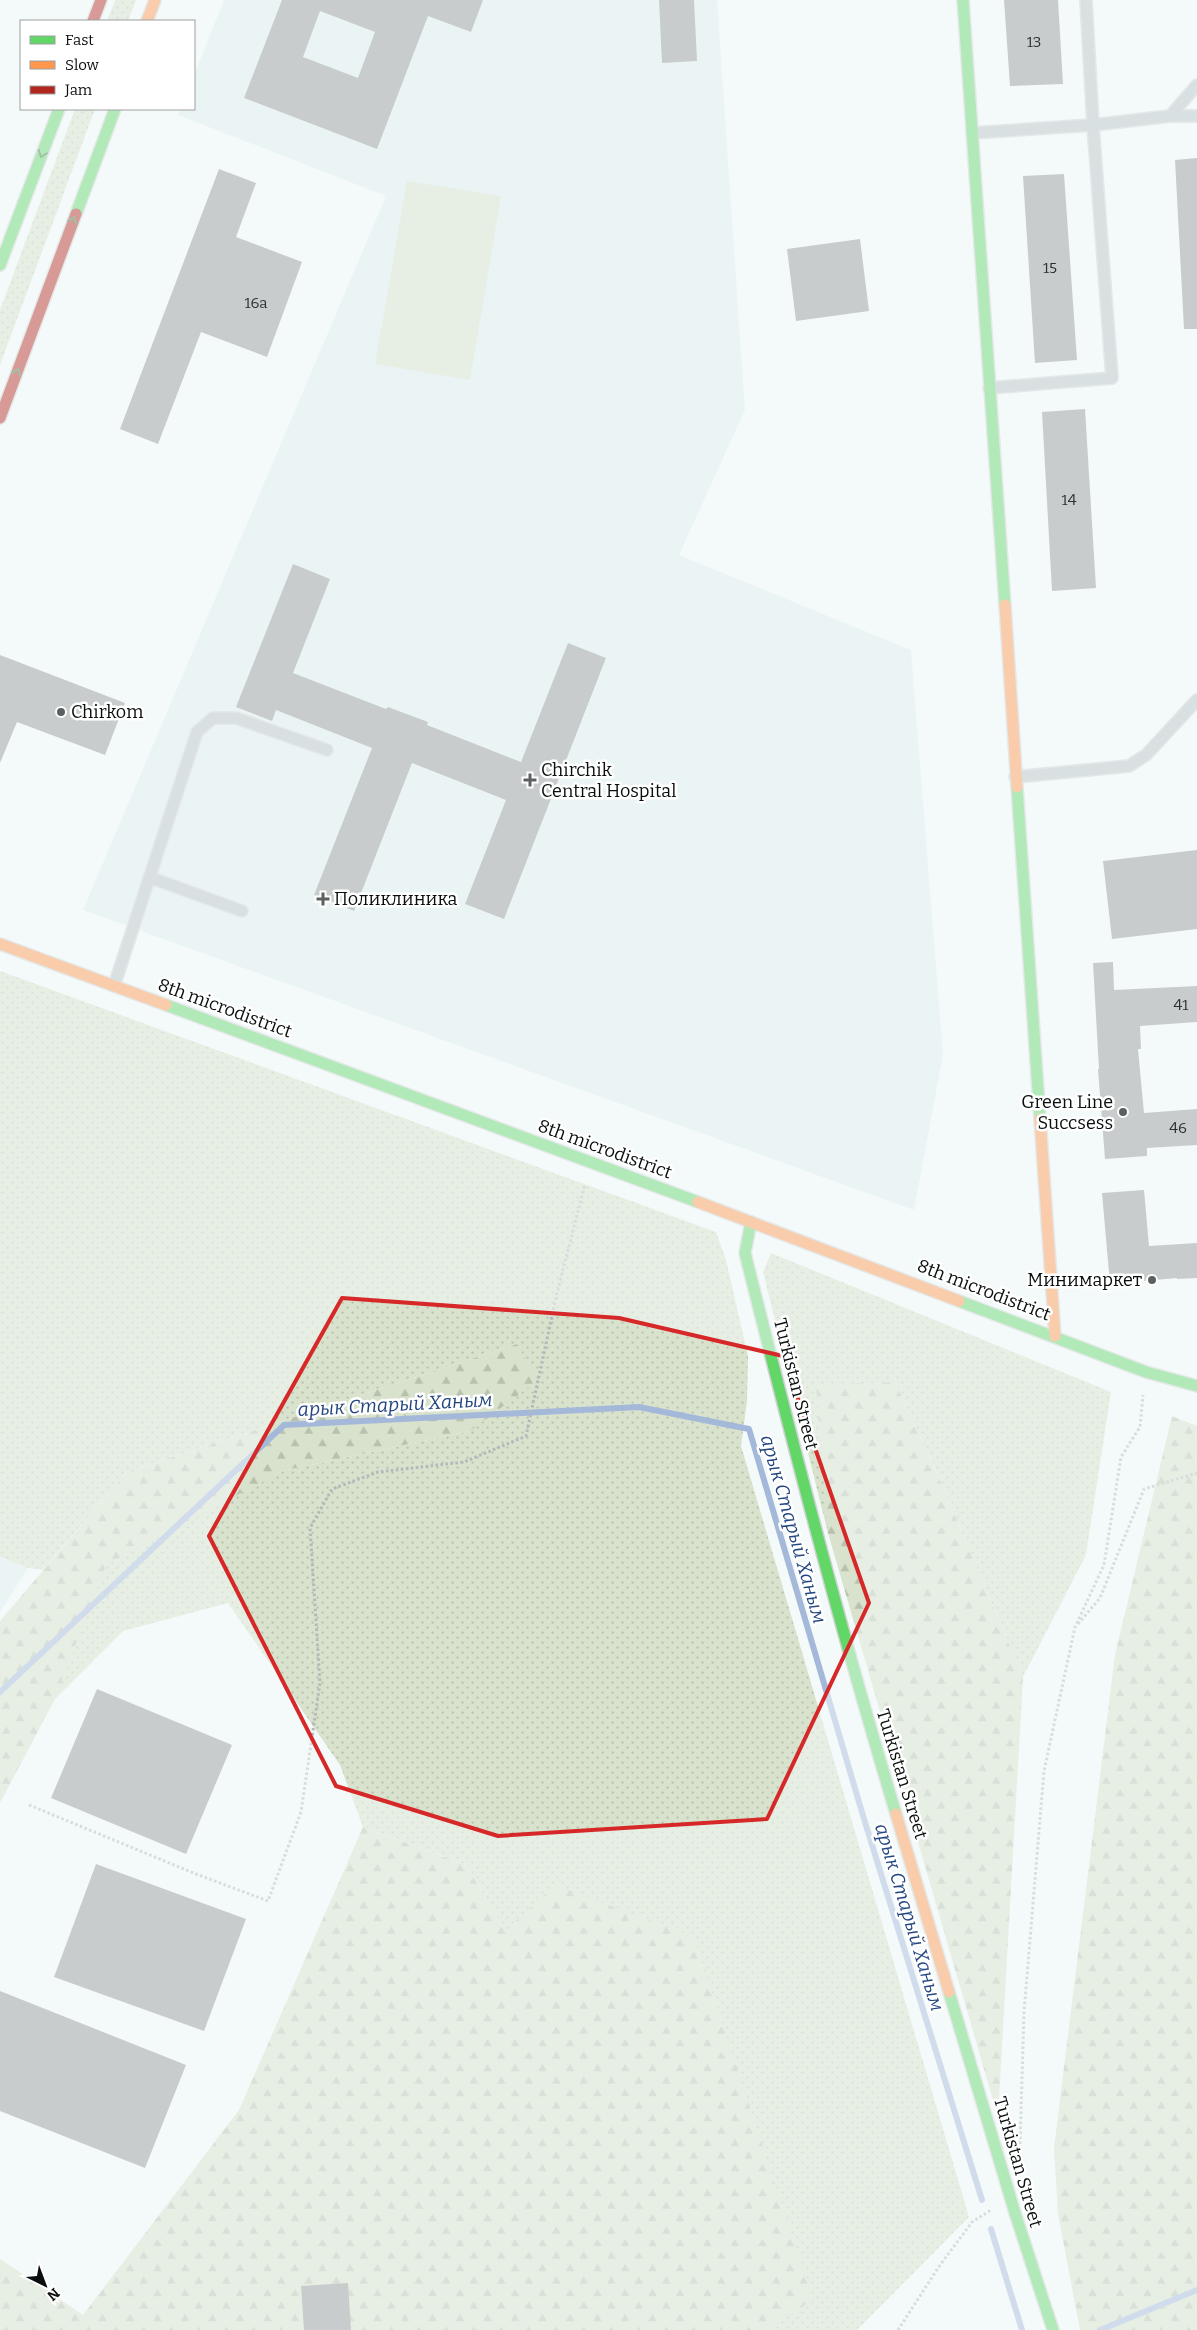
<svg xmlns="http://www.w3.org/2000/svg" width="1197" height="2330" font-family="Bitter,serif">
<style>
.built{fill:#e1eded}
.grass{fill:url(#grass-dots)}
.forest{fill:url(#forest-firs)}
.garden{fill:#d8e2cc}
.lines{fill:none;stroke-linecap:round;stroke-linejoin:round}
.stream{stroke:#a4b9da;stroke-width:6}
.building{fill:#939695;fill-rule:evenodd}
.lane-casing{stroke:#d0d3d3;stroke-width:14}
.fast-casing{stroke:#d0d3d3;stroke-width:14}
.slow-casing{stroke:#d0d3d3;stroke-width:14}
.jam-casing{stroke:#d0d3d3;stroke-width:14}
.path{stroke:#b3b8bb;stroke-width:3;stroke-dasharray:2.5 2.5;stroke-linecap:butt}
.lane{stroke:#b9c2c5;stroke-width:11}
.fast{stroke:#63d668;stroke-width:11}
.slow{stroke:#ff974d;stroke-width:11}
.jam{stroke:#b3261e;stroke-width:11}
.oneway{stroke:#3b7c40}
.marked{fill:none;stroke:#d62828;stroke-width:4;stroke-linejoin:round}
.poi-dot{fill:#5d6060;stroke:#fff;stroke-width:2}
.labels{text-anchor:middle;stroke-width:5;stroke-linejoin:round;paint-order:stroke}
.number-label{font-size:15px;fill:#2d3030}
.poi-label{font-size:18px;fill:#0b0e0e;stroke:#fff;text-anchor:start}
.street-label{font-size:18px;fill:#0b0e0e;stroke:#fff}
.water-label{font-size:19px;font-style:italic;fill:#234680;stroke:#fff}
</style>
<defs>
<pattern id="grass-dots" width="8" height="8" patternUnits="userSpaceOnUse" patternTransform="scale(1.25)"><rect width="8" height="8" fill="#d8e2cc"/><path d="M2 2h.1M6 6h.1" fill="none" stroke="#b8c1ae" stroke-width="1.8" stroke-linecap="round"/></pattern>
<pattern id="forest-firs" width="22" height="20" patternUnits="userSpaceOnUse" patternTransform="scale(1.25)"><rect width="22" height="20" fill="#d8e2cc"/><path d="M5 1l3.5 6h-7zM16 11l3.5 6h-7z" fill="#b8c1ae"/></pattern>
</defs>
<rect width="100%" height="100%" fill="#f4f9f9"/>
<path class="built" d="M 224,0 L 717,0 L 745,410 L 679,555 L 911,650 L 943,1055 L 914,1210 L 83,910 L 386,196 L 178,115 L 180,109 L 194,109 L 194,75 Z
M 0,1557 L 28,1568 L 0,1612 Z"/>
<path class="grass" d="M 115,0 L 136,0 L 128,21 L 107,21 Z
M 75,109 L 95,109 L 0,365 L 0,310 Z
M 0,971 L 716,1232 L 726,1260 L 748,1356 L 747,1401 L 741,1446 L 969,2217 L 857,2330 L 767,2330 L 505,1931 L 466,1865 L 363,1827 L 340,1765 L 228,1603 L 123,1631 L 55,1699 L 90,1566 L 282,1471 L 470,1431 L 517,1344 L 127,1472 L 43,1570 L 28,1568 L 0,1557 Z
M 771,1253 L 1111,1392 L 1086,1555 L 1023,1677 L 934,1466 L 895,1382 L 828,1533 L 763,1272 Z"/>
<path class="forest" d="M 517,1344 L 538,1380 L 470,1431 L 282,1471 L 106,1565 L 55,1699 L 0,1803 L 0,1621 L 127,1472 Z
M 895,1382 L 934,1466 L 1023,1677 L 998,2117 L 828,1533 L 816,1385 Z
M 1172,1416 L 1197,1426 L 1197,2330 L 1080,2330 L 1058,2214 L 1054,2148 L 1115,1655 Z
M 363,1827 L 466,1865 L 505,1931 L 555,1885 L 694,1937 L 813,2300 L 767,2330 L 0,2330 L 0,2259 L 83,2315 L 239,2110 Z"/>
<path class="garden" d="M 407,181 L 501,196 L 470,380 L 375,364 Z"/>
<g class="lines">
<path class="stream" d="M 0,1692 L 284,1425 L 639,1407 L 749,1429 L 864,1819 L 982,2200
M 991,2229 L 1022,2330
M 1100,2330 L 1197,2290"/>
</g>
<path class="building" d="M 282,0 L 483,0 L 471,32 L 428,16 L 377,149 L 244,98 ZM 320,11 L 375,32 L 358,78 L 303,57 Z
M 659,0 L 694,0 L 697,61 L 662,63 Z
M 1004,0 L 1058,0 L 1063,84 L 1010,86 Z
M 1197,158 L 1197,329 L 1184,329 L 1175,160 Z
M 219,169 L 256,183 L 236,237 L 302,262 L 267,357 L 201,332 L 158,444 L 120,429 Z
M 1064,174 L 1077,360 L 1035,363 L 1023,176 Z
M 860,239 L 869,311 L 796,321 L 787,249 Z
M 1085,409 L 1096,588 L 1052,591 L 1042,412 Z
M 293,564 L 330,579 L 293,673 L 386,709 L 388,707 L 428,722 L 427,725 L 521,762 L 568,643 L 606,658 L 504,919 L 465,904 L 506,800 L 412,763 L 354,911 L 314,895 L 372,748 L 276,710 L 272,721 L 236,707 Z
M 0,655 L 125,703 L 105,755 L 17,722 L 0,763 Z
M 1197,850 L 1197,929 L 1112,939 L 1103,861 Z
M 1113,962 L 1114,990 L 1197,986 L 1197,1022 L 1140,1026 L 1141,1049 L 1138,1049 L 1144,1113 L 1197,1109 L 1197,1145 L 1147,1148 L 1147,1156 L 1105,1159 L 1098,1069 L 1099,1069 L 1093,963 Z
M 1144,1190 L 1149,1246 L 1197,1243 L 1197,1278 L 1177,1279 L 1177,1278 L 1110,1284 L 1102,1193 Z
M 97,1689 L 232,1745 L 186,1854 L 51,1798 Z
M 96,1864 L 246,1919 L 204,2031 L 54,1977 Z
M 0,1991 L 186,2065 L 145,2168 L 0,2111 Z
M 348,2283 L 351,2330 L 304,2330 L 301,2286 Z"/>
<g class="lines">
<defs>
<path id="lane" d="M 1170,116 L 1197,116
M 972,133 L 1093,125 L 1086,0
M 989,388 L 1112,378 L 1093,125 L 1170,116 L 1197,85
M 1015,777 L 1129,766 L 1146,755 L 1197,700
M 149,877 L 242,911
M 114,986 L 197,732 L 213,718 L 236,718 L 327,750"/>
<path id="fast" d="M 963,0 L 1005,605
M 76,214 L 115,109
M 0,265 L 59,109
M 1017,787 L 1040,1119
M 166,1005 L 698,1202
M 751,1222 L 745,1253 C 792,1441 840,1628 896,1814
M 959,1301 L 1146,1372 L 1197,1386
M 949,1992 L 1015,2213 L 1053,2330"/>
<path id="slow" d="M 147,21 L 155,0
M 1005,605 L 1017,787
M 0,944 L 166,1005
M 1040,1119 L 1055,1336
M 698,1202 L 959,1301
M 896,1814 L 949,1992"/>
<path id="jam" d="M 93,21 L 101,0
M 0,418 L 76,214"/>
</defs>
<use href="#lane" class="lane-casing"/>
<use href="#fast" class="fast-casing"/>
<use href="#slow" class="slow-casing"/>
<use href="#jam" class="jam-casing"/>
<path class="path" d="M 1078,1624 L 1100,1598 L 1144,1489 L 1197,1473
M 29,1805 L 196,1874 L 268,1901 L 301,1812 L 320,1683 L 310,1528 L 332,1489 L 378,1472 L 464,1462 L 526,1436 L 557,1293 L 585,1184
M 1020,2144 L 1024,2012 L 1044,1771 L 1075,1627 L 1104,1565 L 1121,1457 L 1140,1427 L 1143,1395
M 898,2330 L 938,2268 L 972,2222 L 991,2210"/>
<use href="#lane" class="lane"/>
<use href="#fast" class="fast"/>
<use href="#slow" class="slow"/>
<use href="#jam" class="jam"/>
</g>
<defs><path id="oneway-chevron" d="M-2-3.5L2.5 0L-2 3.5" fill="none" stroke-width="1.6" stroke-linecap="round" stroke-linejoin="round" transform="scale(1.25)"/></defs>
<g class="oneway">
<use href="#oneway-chevron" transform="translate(42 154) rotate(111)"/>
<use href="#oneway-chevron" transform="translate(73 220) rotate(-70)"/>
<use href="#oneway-chevron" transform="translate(17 372) rotate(-70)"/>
</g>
<path d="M0 0H1197V2330H0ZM 342,1298 L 619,1318 L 783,1356 L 869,1603 L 767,1819 L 498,1836 L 336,1786 L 209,1536 Z" fill="#f4f9f9" fill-opacity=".55" fill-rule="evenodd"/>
<path class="marked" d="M 342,1298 L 619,1318 L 783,1356 L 869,1603 L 767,1819 L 498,1836 L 336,1786 L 209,1536 Z"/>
<g class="poi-dot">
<circle cx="61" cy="712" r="5"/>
<path d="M527.5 772.5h5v5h5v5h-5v5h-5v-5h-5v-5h5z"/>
<path d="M320.5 891.5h5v5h5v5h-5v5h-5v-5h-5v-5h5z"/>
<circle cx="1123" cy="1112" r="5"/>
<circle cx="1152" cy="1280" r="5"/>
</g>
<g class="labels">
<g class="number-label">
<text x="1034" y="47">13</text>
<text x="1050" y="273">15</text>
<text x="256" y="308">16a</text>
<text x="1069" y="505">14</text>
<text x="1181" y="1010">41</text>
<text x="1178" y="1133">46</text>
</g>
<g class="poi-label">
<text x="71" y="718">Chirkom</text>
<text x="541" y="776">Chirchik<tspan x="541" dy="21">Central Hospital</tspan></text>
<text x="334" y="905">Поликлиника</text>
<text x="1113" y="1108" text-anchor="end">Green Line<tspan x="1113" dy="21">Succsess</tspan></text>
<text x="1142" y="1286" text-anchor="end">Минимаркет</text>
</g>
<g class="street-label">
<text transform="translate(225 1008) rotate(20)" y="6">8th microdistrict</text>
<text transform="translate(605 1149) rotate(20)" y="6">8th microdistrict</text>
<text transform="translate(984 1290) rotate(21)" y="6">8th microdistrict</text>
<text transform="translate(796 1384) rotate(76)" y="6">Turkistan Street</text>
<text transform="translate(902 1774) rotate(73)" y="6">Turkistan Street</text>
<text transform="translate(1018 2162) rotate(74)" y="6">Turkistan Street</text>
</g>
<g class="water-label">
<text transform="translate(395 1404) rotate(-3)" y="7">арык Старый Ханым</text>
<text transform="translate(794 1529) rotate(74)" y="7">арык Старый Ханым</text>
<text transform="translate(910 1917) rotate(73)" y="7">арык Старый Ханым</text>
</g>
</g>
<rect x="20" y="20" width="175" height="90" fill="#ffffff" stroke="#9d9f9f"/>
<rect x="30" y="36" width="25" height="8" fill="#63d668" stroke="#9d9f9f"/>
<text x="65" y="45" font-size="15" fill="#0b0e0e">Fast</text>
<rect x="30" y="61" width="25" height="8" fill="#ff974d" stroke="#9d9f9f"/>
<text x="65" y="70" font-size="15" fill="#0b0e0e">Slow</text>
<rect x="30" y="86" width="25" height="8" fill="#b3261e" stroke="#9d9f9f"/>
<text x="65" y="95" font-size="15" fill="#0b0e0e">Jam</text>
<g transform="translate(45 2285) rotate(138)" stroke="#ffffff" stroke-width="4" paint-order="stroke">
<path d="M0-4L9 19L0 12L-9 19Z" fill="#0b0e0e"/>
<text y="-8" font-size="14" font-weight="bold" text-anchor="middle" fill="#0b0e0e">N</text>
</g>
</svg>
